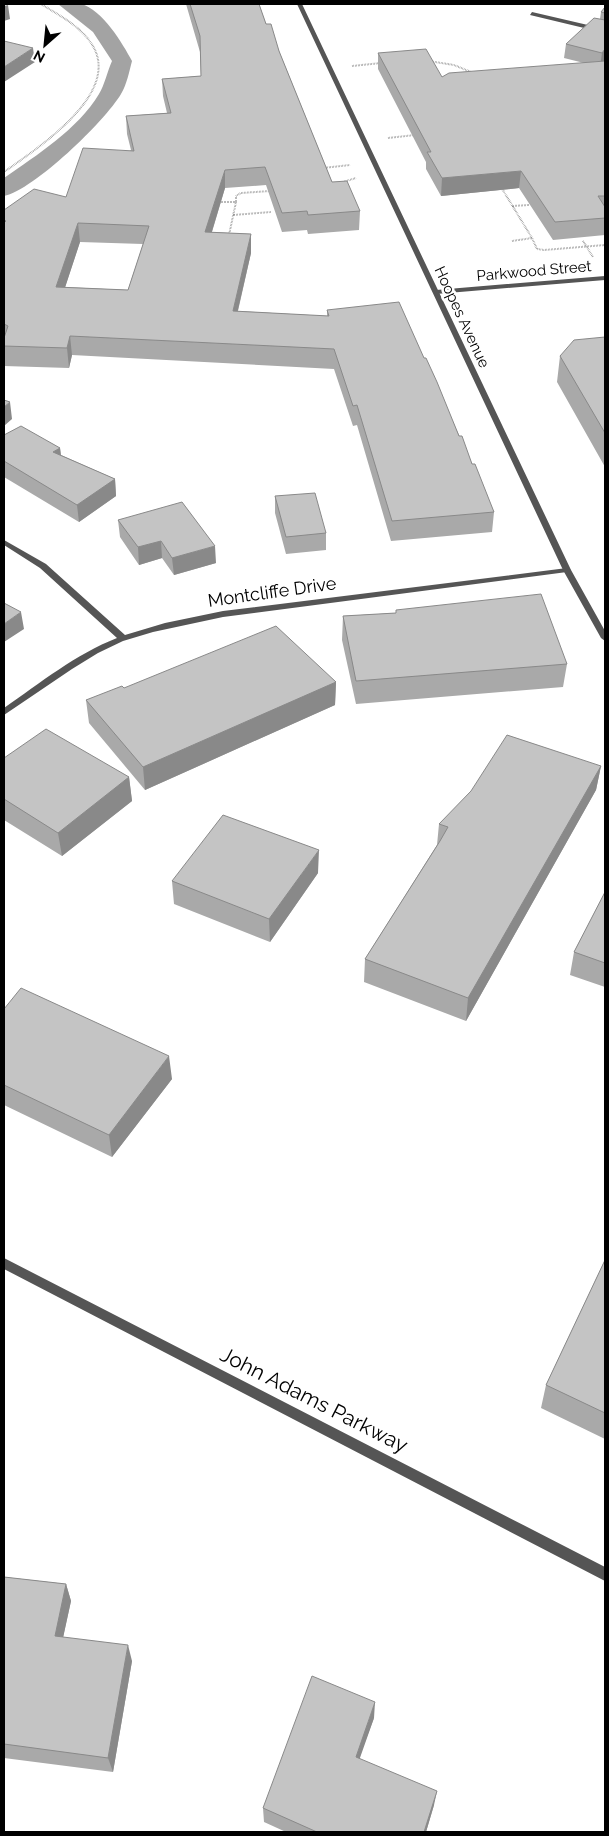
<svg xmlns="http://www.w3.org/2000/svg" width="609" height="1836" font-family="Raleway,sans-serif">
<style>
.lines{fill:none;stroke-linecap:round;stroke-linejoin:round}
.canal{fill:#a3a3a3;fill-rule:evenodd}
.path{stroke:#777;stroke-width:2;stroke-dasharray:0.5 1;stroke-linecap:butt}
.minor{fill:#555;fill-rule:evenodd}
.tertiary{fill:#555;fill-rule:evenodd}
.wall{fill:#a9a9a9;fill-rule:evenodd}
.shaded-wall{fill:#898989}
.building{fill:#c4c4c4;stroke:#898989;fill-rule:evenodd}
.labels{text-anchor:middle;stroke-width:5;stroke-linejoin:round;paint-order:stroke}
.far-street-label{font-size:15px;fill:#000;stroke:#fff}
.street-label{font-size:18px;fill:#000;stroke:#fff}
.near-street-label{font-size:21px;fill:#000;stroke:#fff}
</style>
<rect width="100%" height="100%" fill="#fff"/>
<g class="lines">
<path class="canal" d="M 58,4 C 65,4 75,2 81,4 C 102,9 123,44 132,61 C 129,72 127,84 121,94 C 105,121 34,190 4,196 L 4,178 C 37,155 78,129 99,94 C 105,84 107,72 112,61 L 93,32 Z"/>
<path class="path" d="M 429,61 L 454,65 L 471,72
M 352,66 L 381,63
M 388,138 L 415,135
M 323,168 L 350,165
M 4,172 C 36,149 119,96 94,48 C 83,27 60,16 41,4
M 343,182 L 356,178
M 501,187 L 532,238
M 218,202 L 236,202 L 229,235
M 236,202 L 236,196 L 241,193 L 270,191
M 512,206 L 529,205
M 233,215 L 271,212
M 512,241 L 532,238 L 537,249 L 544,250 L 605,245
M 583,241 L 593,257"/>
<path class="minor" d="M 532,12 L 605,29 L 605,33 L 530,15 Z
M 605,276 L 605,280 L 436,294 L 433,292 L 436,290 Z
M 4,540 L 46,564 L 125,635 L 165,623 L 223,611 L 567,568 L 571,570 L 567,572 L 223,617 L 153,632 L 123,641 L 98,653 L 72,669 L 4,715 L 4,708 C 40,683 76,654 117,638 L 40,568 L 4,545 Z"/>
<path class="tertiary" d="M 297,4 L 302,4 L 571,570 L 605,631 L 605,641 L 601,638 L 563,570 Z
M 4,1258 L 605,1567 L 605,1581 L 4,1269 Z"/>
</g>
<path class="wall" d="M 186,4 L 259,4 L 266,24 L 279,51 L 332,182 L 360,211 L 359,230 L 308,234 L 307,230 L 282,232 L 266,185 L 225,188 L 212,232 L 251,234 L 251,253 L 238,311 L 327,316 L 327,310 L 424,358 L 494,512 L 492,532 L 391,541 L 357,425 L 353,426 L 334,369 L 72,355 L 69,368 L 4,366 L 4,210 L 66,197 L 131,150 L 127,134 L 126,116 L 167,113 L 163,96 L 162,79 L 201,76 L 200,52 ZM 80,242 L 143,244 L 128,290 L 65,287 Z
M 605,7 L 605,235 L 553,240 L 519,188 L 441,196 L 426,169 L 426,162 L 378,69 L 378,53 L 442,77 L 584,63 L 564,58 L 566,44 L 600,19 L 601,12 Z
M 605,337 L 605,467 L 557,382 L 560,356 Z
M 4,435 L 60,448 L 61,455 L 115,479 L 116,496 L 79,522 L 4,477 Z
M 275,496 L 326,533 L 326,550 L 286,554 L 275,513 Z
M 118,520 L 216,563 L 174,575 L 162,558 L 139,565 L 120,537 Z
M 396,610 L 567,664 L 563,687 L 356,704 L 342,640 L 343,616 L 396,613 Z
M 336,682 L 335,705 L 145,790 L 89,723 L 86,700 L 124,688 Z
M 4,758 L 129,777 L 132,801 L 62,856 L 4,820 Z
M 601,766 L 596,790 L 466,1021 L 364,982 L 365,959 L 437,845 L 439,824 Z
M 318,873 L 270,942 L 174,904 L 172,881 Z
M 605,892 L 605,987 L 570,975 L 574,952 Z
M 4,1009 L 172,1079 L 112,1157 L 4,1105 Z
M 605,1260 L 605,1439 L 541,1408 L 546,1385 Z
M 4,1577 L 66,1584 L 71,1601 L 63,1637 L 132,1661 L 113,1772 L 4,1758 Z
M 374,1718 L 359,1758 L 434,1805 L 426,1832 L 286,1832 L 264,1822 L 263,1808 Z"/>
<path class="shaded-wall" d="M 8,5 L 10,19 L 4,21 L 4,6 Z
M 33,48 L 35,62 L 4,82 L 4,67 Z
M 605,49 L 605,62 L 600,67 L 602,53 Z
M 225,170 L 225,188 L 206,251 L 205,232 Z
M 521,171 L 519,188 L 441,196 L 442,178 Z
M 78,223 L 80,242 L 59,306 L 56,287 Z
M 251,234 L 251,253 L 233,331 L 233,311 Z
M 70,336 L 72,355 L 69,368 L 67,348 Z
M 10,402 L 12,419 L 4,426 L 4,407 Z
M 60,448 L 62,465 L 53,452 Z
M 115,479 L 116,496 L 79,522 L 77,505 Z
M 161,541 L 162,558 L 139,565 L 138,547 Z
M 215,546 L 216,563 L 174,575 L 172,558 Z
M 21,612 L 24,629 L 4,642 L 4,624 Z
M 336,682 L 335,705 L 145,790 L 143,767 Z
M 601,766 L 596,790 L 466,1021 L 468,998 Z
M 129,777 L 132,801 L 62,856 L 58,833 Z
M 319,850 L 318,873 L 270,942 L 269,919 Z
M 169,1056 L 172,1079 L 112,1157 L 109,1135 Z
M 66,1584 L 71,1601 L 60,1652 L 55,1636 Z
M 128,1645 L 132,1661 L 113,1772 L 108,1758 Z
M 375,1702 L 374,1718 L 355,1772 L 356,1757 Z
M 437,1791 L 434,1805 L 426,1832 L 424,1832 Z"/>
<path class="building" d="M 190,4 L 259,4 L 266,24 L 271,24 L 279,51 L 332,182 L 347,181 L 360,211 L 308,215 L 307,211 L 282,213 L 265,167 L 225,170 L 205,232 L 251,234 L 233,311 L 329,316 L 327,310 L 399,302 L 424,358 L 426,358 L 437,382 L 459,436 L 462,436 L 472,464 L 475,464 L 494,512 L 392,521 L 357,405 L 353,406 L 334,349 L 70,336 L 67,348 L 4,346 L 4,338 L 8,326 L 4,324 L 4,223 L 6,221 L 4,220 L 4,210 L 34,189 L 66,197 L 83,148 L 134,151 L 126,116 L 171,113 L 162,79 L 201,76 L 200,36 ZM 78,223 L 149,226 L 128,290 L 56,287 Z
M 605,7 L 605,13 L 601,12 Z
M 594,18 L 605,20 L 605,49 L 602,53 L 566,44 Z
M 4,41 L 33,48 L 4,67 Z
M 426,49 L 442,77 L 449,73 L 605,61 L 605,196 L 598,196 L 605,207 L 605,218 L 555,222 L 521,171 L 442,178 L 427,152 L 431,152 L 378,53 Z
M 605,337 L 605,433 L 560,356 L 574,340 Z
M 4,400 L 10,402 L 4,407 Z
M 21,426 L 60,448 L 53,452 L 115,479 L 77,505 L 4,461 L 4,435 Z
M 315,493 L 326,533 L 286,537 L 275,496 Z
M 182,502 L 215,546 L 172,558 L 161,541 L 138,547 L 118,520 Z
M 541,594 L 567,664 L 356,681 L 343,616 L 396,613 L 396,610 Z
M 4,603 L 21,612 L 4,624 Z
M 276,626 L 336,682 L 143,767 L 86,700 L 122,686 L 124,688 Z
M 46,729 L 129,777 L 58,833 L 4,799 L 4,758 Z
M 507,735 L 601,766 L 468,998 L 365,959 L 440,841 L 448,827 L 439,824 L 471,791 Z
M 223,815 L 319,850 L 269,919 L 172,881 Z
M 605,892 L 605,963 L 574,952 Z
M 21,988 L 169,1056 L 109,1135 L 4,1085 L 4,1009 Z
M 605,1260 L 605,1413 L 546,1385 Z
M 4,1577 L 66,1584 L 55,1636 L 128,1645 L 108,1758 L 4,1744 Z
M 312,1676 L 375,1702 L 356,1757 L 437,1791 L 424,1832 L 317,1832 L 263,1808 Z"/>
<g class="labels">
<g class="far-street-label">
<text transform="translate(534 271) rotate(-5)" y="5">Parkwood Street</text>
<text transform="translate(462 317) rotate(65)" y="5">Hoopes Avenue</text>
</g>
<g class="street-label">
<text transform="translate(272 592) rotate(-8)" y="6">Montcliffe Drive</text>
</g>
<g class="near-street-label">
<text transform="translate(314 1400) rotate(27)" y="7">John Adams Parkway</text>
</g>
</g>
<rect width="609" height="1836" fill="none" stroke="#000000" stroke-width="10"/>
<g transform="translate(45 45) rotate(207)" stroke="#ffffff" stroke-width="4" paint-order="stroke">
<path d="M0-4L9 19L0 12L-9 19Z" fill="#000000"/>
<text y="-8" font-size="14" font-weight="bold" text-anchor="middle" fill="#000000">N</text>
</g>
</svg>
